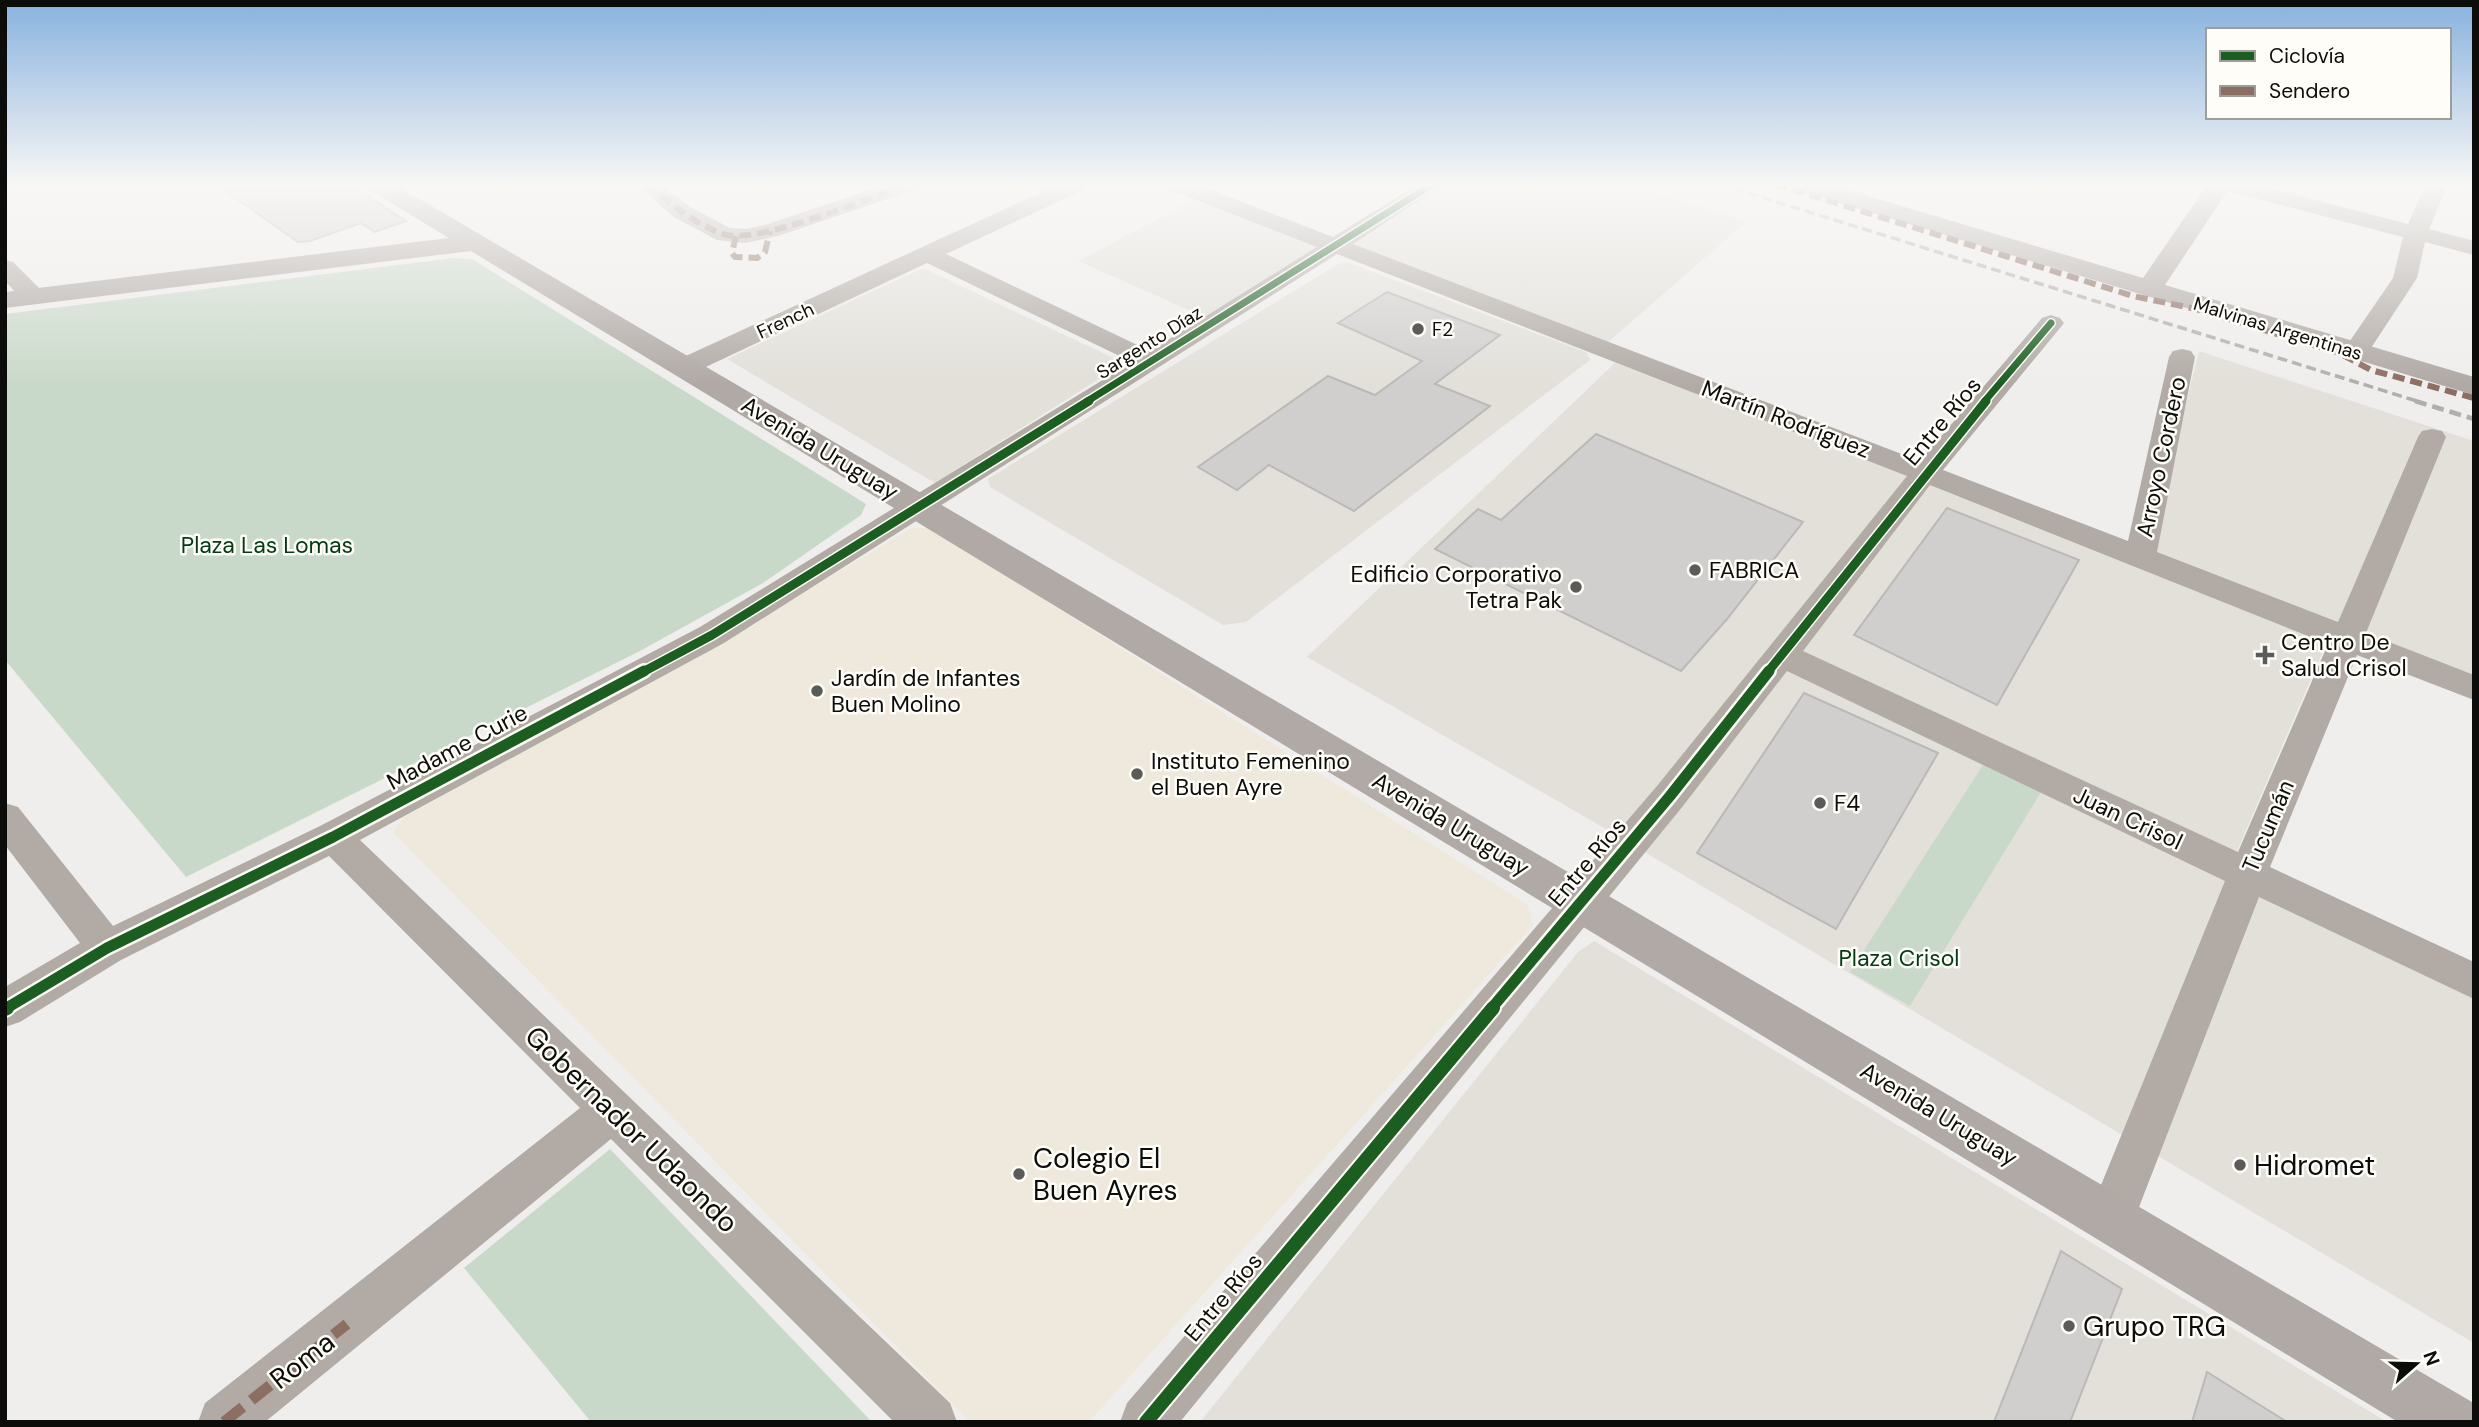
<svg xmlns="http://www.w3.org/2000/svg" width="2479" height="1427" font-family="'DM Sans',sans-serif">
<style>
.built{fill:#e2e0d9}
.education{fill:#eee9dc}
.green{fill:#c9d9c9}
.building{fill:#d0cfcd;stroke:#bab9b8;stroke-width:2}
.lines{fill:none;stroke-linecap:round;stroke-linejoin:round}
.street{fill:#b2aba5;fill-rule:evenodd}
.secondary{fill:#b0a9a5;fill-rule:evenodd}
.rail-far1{stroke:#b2aeab;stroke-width:3.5;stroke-dasharray:10 5;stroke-linecap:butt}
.rail{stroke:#b2aeab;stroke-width:4.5;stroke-dasharray:12 6;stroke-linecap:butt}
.quiet-far1{stroke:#8d6e63;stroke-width:6;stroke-dasharray:12 6;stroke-linecap:butt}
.quiet{stroke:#8d6e63;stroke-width:11;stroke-dasharray:24 11;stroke-linecap:butt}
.cycleway-far3-casing{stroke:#fefdf8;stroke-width:10}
.cycleway-far2-casing{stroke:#fefdf8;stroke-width:12}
.cycleway-far1-casing{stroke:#fefdf8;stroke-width:16}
.cycleway-casing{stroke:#fefdf8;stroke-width:18}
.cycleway-far3{stroke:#1b5e20;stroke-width:7}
.cycleway-far2{stroke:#1b5e20;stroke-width:9}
.cycleway-far1{stroke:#1b5e20;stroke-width:11}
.cycleway{stroke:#1b5e20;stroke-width:14}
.poi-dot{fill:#5b5b59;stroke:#fefdf8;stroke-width:2.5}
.labels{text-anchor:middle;stroke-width:5;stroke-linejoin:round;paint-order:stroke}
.far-street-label{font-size:19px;fill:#0c0c0a;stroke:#fefdf8}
.far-poi-label{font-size:19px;fill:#0c0c0a;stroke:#fefdf8;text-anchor:start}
.street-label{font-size:23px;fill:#0c0c0a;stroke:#fefdf8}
.park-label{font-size:23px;fill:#043b13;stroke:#fefdf8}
.poi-label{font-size:23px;fill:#0c0c0a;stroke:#fefdf8;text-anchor:start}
.near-street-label{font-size:28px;fill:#0c0c0a;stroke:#fefdf8}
.near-poi-label{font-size:28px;fill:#0c0c0a;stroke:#fefdf8;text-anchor:start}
</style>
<rect width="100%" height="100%" fill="#efeeec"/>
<path class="built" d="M 1447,184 L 1628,184 L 1746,222 L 1607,343 L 1347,245 Z
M 1198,198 L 1320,247 L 1205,317 L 1078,261 Z
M 1349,263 L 1586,352 L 1590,360 L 1246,622 L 1223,625 L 990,487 L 988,479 L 1338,264 Z
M 923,268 L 1124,363 L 935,483 L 727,359 Z
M 2199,351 L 2474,441 L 2474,680 L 2333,628 L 2225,879 L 2474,995 L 2474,1343 L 1587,818 L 1307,657 L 1616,362 L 2146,567 Z
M 1594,941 L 2387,1422 L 1200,1422 L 1578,952 Z"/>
<path class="education" d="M 912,528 L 930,528 L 1528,905 L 1533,925 L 1089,1422 L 970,1422 L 393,832 L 403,818 L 727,638 Z"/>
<path class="green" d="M 453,258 L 472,259 L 866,504 L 861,515 L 763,583 L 640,651 L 186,877 L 5,660 L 5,314 Z
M 1983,765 L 2041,792 L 1910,1006 L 1850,972 Z
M 610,1149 L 872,1422 L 591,1422 L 464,1268 Z"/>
<path class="building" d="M 215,184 L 349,184 L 406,221 L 375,232 L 361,223 L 310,241 L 298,242 Z
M 1387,292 L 1500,335 L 1435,384 L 1490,406 L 1354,511 L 1269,465 L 1237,490 L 1198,467 L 1328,376 L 1375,395 L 1422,361 L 1338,323 Z
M 1596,434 L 1803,522 L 1727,619 L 1681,671 L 1435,549 L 1478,509 L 1501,520 Z
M 1947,508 L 2079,560 L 1997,705 L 1854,635 Z
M 1804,693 L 1938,753 L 1836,929 L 1697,853 Z
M 2061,1251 L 2122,1289 L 2070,1422 L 1994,1422 Z
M 2207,1372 L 2287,1422 L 2192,1422 Z"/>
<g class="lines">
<path class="street" d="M 636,184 L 661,184 L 690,207 L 730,228 L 745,229 L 765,225 L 887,184 L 920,184 L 917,189 L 778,236 L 745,243 L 717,240 L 674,217 Z
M 1059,184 L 1088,184 L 1085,189 L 946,254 L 1150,351 L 1317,247 L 1168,189 L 1165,184 L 1196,184 L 1333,237 L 1418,184 L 1444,184 L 1353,244 L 1920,461 L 2042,318 L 2051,315 L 2060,318 L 2064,323 L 2060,328 L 1943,470 L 2128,541 L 2169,357 L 2173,351 L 2182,349 L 2191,351 L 2195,357 L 2157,552 L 2338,622 L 2418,437 L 2422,431 L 2432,429 L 2442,431 L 2446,437 L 2366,633 L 2474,675 L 2474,700 L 2357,655 L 2270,867 L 2474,962 L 2474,999 L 2259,897 L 2129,1233 L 2112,1240 L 2095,1233 L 2088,1217 L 2225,881 L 1787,671 L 1683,806 L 1180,1422 L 1120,1422 L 1127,1403 L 1657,786 L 1907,476 L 1337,254 L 724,643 L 360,840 L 950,1403 L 957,1422 L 894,1422 L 611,1139 L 265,1422 L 198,1422 L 205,1403 L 580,1108 L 329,856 L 121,960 L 20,1022 L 5,1027 L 5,987 L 80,943 L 5,845 L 5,803 L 18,807 L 113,926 L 320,826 L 700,627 L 1132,362 L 927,263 L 693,373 L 684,375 L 675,373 L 671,367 L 675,361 ZM 1930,485 L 2328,644 L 2238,852 L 1803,651 Z
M 2217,184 L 2254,184 L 2408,224 L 2426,184 L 2448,184 L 2429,229 L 2474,241 L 2474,255 L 2425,242 L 2417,278 L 2369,351 L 2365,357 L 2356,359 L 2347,357 L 2343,351 L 2393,278 L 2403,237 L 2220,189 Z
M 5,260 L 13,262 L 42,291 L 45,296 L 42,301 C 24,306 17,293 5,281 Z"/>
<path class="secondary" d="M 365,184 L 394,184 L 2472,1402 L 2474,1422 L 2398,1422 L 471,251 L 5,308 L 5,292 L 449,238 L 368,189 Z
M 1790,184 L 1828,184 L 2143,278 L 2208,184 L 2232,184 L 2165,285 L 2474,377 L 2474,395 L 1793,189 Z"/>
<path class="rail-far1" d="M 1719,184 L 2420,402"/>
<path class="rail" d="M 2415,401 L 2474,419"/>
<path class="quiet-far1" d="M 647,184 C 670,203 695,224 723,234 C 755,246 873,196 909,184
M 1775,184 L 2133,296 L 2196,309 L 2339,353 L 2371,370 L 2474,398
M 736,236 L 732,253 L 735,257 L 757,258 L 765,252 L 770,231"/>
<path class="quiet" d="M 224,1422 L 347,1324"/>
<defs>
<path id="cycleway-far3" d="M 1086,402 L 1433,184
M 1984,402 L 2051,323"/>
<path id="cycleway-far2" d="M 641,673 L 712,635 L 1089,401
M 1767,673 L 1986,401"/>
<path id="cycleway-far1" d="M 5,1009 L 107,948 L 333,837 L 644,671
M 1491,1009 L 1670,796 L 1769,671"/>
<path id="cycleway" d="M 5,1009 L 7,1008
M 1146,1422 L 1493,1008"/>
</defs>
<use href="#cycleway-far3" class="cycleway-far3-casing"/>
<use href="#cycleway-far2" class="cycleway-far2-casing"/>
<use href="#cycleway-far1" class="cycleway-far1-casing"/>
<use href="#cycleway" class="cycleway-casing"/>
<use href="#cycleway-far3" class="cycleway-far3"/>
<use href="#cycleway-far2" class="cycleway-far2"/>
<use href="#cycleway-far1" class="cycleway-far1"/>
<use href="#cycleway" class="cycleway"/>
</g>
<linearGradient id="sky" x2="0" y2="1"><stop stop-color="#88b2de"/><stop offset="0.48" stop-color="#f8f7f6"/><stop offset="1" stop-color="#f8f7f6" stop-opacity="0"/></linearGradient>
<rect width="2479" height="384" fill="url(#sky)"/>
<g class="poi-dot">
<circle cx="1418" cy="329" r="7"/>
<circle cx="1695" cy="570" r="7"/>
<circle cx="1576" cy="587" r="7"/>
<path d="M2261.5 644.5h7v7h7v7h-7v7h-7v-7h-7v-7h7z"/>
<circle cx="817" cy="691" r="7"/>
<circle cx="1137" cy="774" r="7"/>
<circle cx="1820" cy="803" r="7"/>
<circle cx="2240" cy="1165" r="7"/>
<circle cx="1019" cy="1174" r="7"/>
<circle cx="2069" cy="1326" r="7"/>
</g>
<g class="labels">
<g class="far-street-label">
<text transform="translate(785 320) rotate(-25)" y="7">French</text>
<text transform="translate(2278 328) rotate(17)" y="7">Malvinas Argentinas</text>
<text transform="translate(1149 342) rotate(-32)" y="7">Sargento Díaz</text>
</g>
<g class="far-poi-label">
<text x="1432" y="336">F2</text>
</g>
<g class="street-label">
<text transform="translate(1786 419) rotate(21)" y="8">Martín Rodríguez</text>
<text transform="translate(1942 421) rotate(-50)" y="8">Entre Ríos</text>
<text transform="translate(820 448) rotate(31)" y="8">Avenida Uruguay</text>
<text transform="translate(2161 457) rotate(-78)" y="8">Arroyo Cordero</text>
<text transform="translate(457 747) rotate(-28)" y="8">Madame Curie</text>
<text transform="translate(2128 818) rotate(25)" y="8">Juan Crisol</text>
<text transform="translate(1451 824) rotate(31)" y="8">Avenida Uruguay</text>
<text transform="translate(2268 826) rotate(-67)" y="8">Tucumán</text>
<text transform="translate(1587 862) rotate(-50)" y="8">Entre Ríos</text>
<text transform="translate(1939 1114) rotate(31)" y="8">Avenida Uruguay</text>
<text transform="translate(1223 1297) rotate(-50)" y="8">Entre Ríos</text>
</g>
<g class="park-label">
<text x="267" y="553">Plaza Las Lomas</text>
<text x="1899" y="966">Plaza Crisol</text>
</g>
<g class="poi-label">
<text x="1709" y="578">FABRICA</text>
<text x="1562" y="582" text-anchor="end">Edificio Corporativo<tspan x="1562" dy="26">Tetra Pak</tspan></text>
<text x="2281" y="650">Centro De<tspan x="2281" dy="26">Salud Crisol</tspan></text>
<text x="831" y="686">Jardín de Infantes<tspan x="831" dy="26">Buen Molino</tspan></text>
<text x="1151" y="769">Instituto Femenino<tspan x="1151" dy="26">el Buen Ayre</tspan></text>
<text x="1834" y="811">F4</text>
</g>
<g class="near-street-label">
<text transform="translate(632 1129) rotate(44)" y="10">Gobernador Udaondo</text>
<text transform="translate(302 1360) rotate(-38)" y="10">Roma</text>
</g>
<g class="near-poi-label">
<text x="1033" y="1168">Colegio El<tspan x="1033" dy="32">Buen Ayres</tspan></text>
<text x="2254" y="1175">Hidromet</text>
<text x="2083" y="1336">Grupo TRG</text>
</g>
</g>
<rect width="2479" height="1427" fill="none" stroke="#0c0c0a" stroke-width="14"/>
<rect x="2206" y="28" width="245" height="91" fill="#fefdf8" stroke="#9d9d99" stroke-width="2"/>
<rect x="2220" y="51" width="35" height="10" fill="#1b5e20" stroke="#9d9d99" stroke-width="2"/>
<text x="2269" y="63" font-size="21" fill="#0c0c0a">Ciclovía</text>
<rect x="2220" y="86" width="35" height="10" fill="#8d6e63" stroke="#9d9d99" stroke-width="2"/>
<text x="2269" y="98" font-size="21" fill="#0c0c0a">Sendero</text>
<g transform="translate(2416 1364) rotate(70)" stroke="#fefdf8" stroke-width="5" paint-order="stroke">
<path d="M0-5L12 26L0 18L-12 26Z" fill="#0c0c0a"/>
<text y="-10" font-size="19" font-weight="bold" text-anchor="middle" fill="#0c0c0a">N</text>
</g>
</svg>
